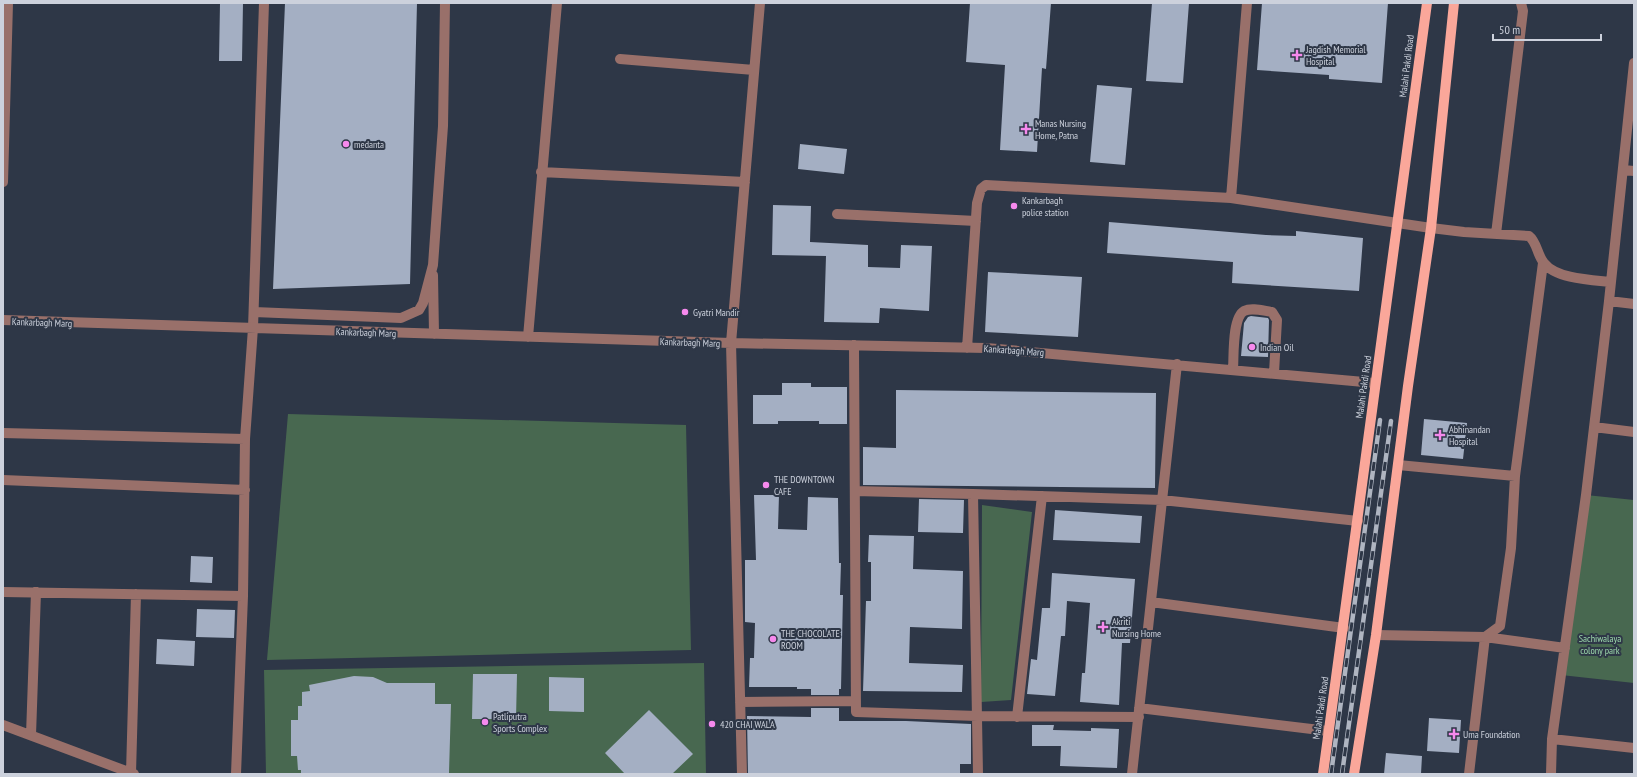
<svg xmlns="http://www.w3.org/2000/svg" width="1637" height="777" font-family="'PT Sans Narrow',sans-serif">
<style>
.green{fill:#486850}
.building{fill:#a4afc3}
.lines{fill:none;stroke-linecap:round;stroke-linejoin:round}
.minor{stroke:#99706a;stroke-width:10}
.major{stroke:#faa79a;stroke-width:10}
.rail-casing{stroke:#afb5c1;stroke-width:4.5}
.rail{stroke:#2e3747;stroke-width:3;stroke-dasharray:9;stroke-linecap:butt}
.poi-dot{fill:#f689ed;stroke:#2e3747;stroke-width:1.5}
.labels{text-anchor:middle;stroke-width:4;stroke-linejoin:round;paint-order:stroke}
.poi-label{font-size:10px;fill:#ccd1dc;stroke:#2e3747;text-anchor:start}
.street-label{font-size:10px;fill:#ccd1dc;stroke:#2e3747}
.park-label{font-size:10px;fill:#9dd9ac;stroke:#2e3747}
</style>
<rect width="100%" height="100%" fill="#2e3747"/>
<path class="green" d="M 288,414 L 686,425 L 691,650 L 267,660 Z
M 1586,495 L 1634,500 L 1634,683 L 1561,675 Z
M 982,505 L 1032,512 L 1011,700 L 981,702 Z
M 704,663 L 706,774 L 266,774 L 264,670 Z"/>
<path class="building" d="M 220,3 L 243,3 L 242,61 L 219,61 Z
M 285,3 L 417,3 L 410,284 L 273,289 Z
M 970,3 L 1051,3 L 1046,69 L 1042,68 L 1037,152 L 1000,150 L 1005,65 L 966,62 Z
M 1152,3 L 1189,3 L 1183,83 L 1146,81 Z
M 1262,3 L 1388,3 L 1382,83 L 1329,79 L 1329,75 L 1257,70 Z
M 1097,85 L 1132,88 L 1125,165 L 1090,162 Z
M 800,144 L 847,149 L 844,174 L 798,169 Z
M 773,205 L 811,206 L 810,242 L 868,245 L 868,267 L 900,268 L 901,245 L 932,246 L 929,311 L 880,308 L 879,323 L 824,322 L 826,256 L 772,255 Z
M 1109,222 L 1266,235 L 1296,236 L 1296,231 L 1363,238 L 1359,291 L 1232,283 L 1233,262 L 1107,253 Z
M 988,272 L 1082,277 L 1078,337 L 985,332 Z
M 1251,316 L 1268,318 L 1269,320 L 1268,357 L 1241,356 L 1244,323 L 1248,317 Z
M 782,383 L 811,383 L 811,387 L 847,387 L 847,424 L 819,424 L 819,421 L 778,421 L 778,424 L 753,424 L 753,395 L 782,395 Z
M 896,390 L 1156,393 L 1155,488 L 863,485 L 863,447 L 896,448 Z
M 1424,419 L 1467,423 L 1463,459 L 1421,455 Z
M 754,495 L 779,495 L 778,529 L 807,530 L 808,497 L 838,498 L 839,563 L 841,563 L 840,595 L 843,595 L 841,689 L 839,689 L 839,695 L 811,695 L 811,689 L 797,689 L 797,687 L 749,687 L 750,658 L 754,658 L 755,623 L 745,622 L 745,560 L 756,560 Z
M 919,499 L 964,500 L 963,533 L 918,532 Z
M 1055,510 L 1142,516 L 1140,543 L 1053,540 Z
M 869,535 L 914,536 L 913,569 L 963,571 L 962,629 L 910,627 L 909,663 L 963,665 L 962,692 L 863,691 L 866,601 L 871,601 L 871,562 L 868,562 Z
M 191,556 L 213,557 L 212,583 L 190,582 Z
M 1052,573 L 1135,579 L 1130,643 L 1122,643 L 1119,705 L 1080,702 L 1082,673 L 1085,673 L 1090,603 L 1067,601 L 1065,636 L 1061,636 L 1055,696 L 1027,694 L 1031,659 L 1037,660 L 1042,608 L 1050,608 Z
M 197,609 L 235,610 L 234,638 L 196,637 Z
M 157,639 L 195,641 L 194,666 L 156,664 Z
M 473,674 L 517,674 L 516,719 L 472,719 Z
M 354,676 L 373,677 L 387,683 L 435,683 L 435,704 L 451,704 L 449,773 L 301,774 L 301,770 L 298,770 L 297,756 L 291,756 L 291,720 L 298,720 L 298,706 L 302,706 L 302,692 L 310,691 L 309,685 Z
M 549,677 L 584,678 L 584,712 L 549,711 Z
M 811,708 L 839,708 L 839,721 L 906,721 L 971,724 L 971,764 L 960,764 L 960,774 L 748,774 L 747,716 L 811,717 Z
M 649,710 L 693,754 L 672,774 L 625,774 L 605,753 Z
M 1429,718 L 1461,720 L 1459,753 L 1427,751 Z
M 1032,725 L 1054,725 L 1053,730 L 1091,731 L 1091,728 L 1119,729 L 1117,768 L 1060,766 L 1061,746 L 1032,746 Z
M 1386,753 L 1422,756 L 1421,774 L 1384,774 Z"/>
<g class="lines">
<path class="minor" d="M 620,59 L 754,70
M 1623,170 L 1634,171
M 541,172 L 745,182
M 3,182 L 8,3
M 1231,198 L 1247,3
M 837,214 L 976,221
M 1496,234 L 1523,11 L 1521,3
M 433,275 L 434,334
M 1609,301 L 1634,63
M 254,312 L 401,318 L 419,310 L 423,303 L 433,265 L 443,126 L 445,3
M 3,320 L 731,343 L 986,348 L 1375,383
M 528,337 L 557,3
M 854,345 L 856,712 L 977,716 L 1139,717
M 967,348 L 977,203 L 981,189 L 986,185 L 1231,198 L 1431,228 L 1464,232 L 1529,236 C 1537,242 1537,255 1544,263 C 1556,279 1592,280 1611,282
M 1233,369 C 1234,356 1232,318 1244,311 C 1252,307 1264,311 1272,312 L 1277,320 L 1274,373
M 1594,427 L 1634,432
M 3,433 L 245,439
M 1398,465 L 1515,476
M 3,480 L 245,490
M 855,491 L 973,494
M 3,592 L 243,596
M 1151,602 L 1344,628
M 1376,635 L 1485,637 L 1565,648
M 740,702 L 856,701
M 1139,708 L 1328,731
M 1017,717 L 1042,496
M 3,725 L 134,774
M 31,735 L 36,592
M 1552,739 L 1634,748
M 131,773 L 136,594
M 236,774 L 243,596 L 245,439 L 253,328 L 264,3
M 742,774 L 731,343 L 760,3
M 978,774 L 973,494 L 1162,500 L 1358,521
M 1132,774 L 1177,364
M 1469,774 L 1485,637 L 1500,626 L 1511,548 L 1515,476 L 1543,263
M 1551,774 L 1552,739 L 1586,495 L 1609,301 L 1634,304"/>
<path class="major" d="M 1323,774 L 1427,3
M 1354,774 L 1376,635 L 1408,386 L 1431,228 L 1454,3"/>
<defs>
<path id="rail" d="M 1331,774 L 1380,420
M 1342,774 L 1391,421"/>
</defs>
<use href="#rail" class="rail-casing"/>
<use href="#rail" class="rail"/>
</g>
<g class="poi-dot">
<path d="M1295 49h4v4h4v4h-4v4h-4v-4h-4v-4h4z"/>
<path d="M1024 123h4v4h4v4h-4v4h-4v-4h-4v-4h4z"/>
<circle cx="346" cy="144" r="4"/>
<circle cx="1014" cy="206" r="4"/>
<circle cx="685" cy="312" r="4"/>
<circle cx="1252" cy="347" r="4"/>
<path d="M1438 429h4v4h4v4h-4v4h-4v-4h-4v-4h4z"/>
<circle cx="766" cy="485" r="4"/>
<path d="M1101 621h4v4h4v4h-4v4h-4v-4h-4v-4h4z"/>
<circle cx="773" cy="639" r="4"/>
<circle cx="485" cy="722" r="4"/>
<circle cx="712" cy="724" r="4"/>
<path d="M1452 728h4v4h4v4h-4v4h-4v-4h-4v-4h4z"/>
</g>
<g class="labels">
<g class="poi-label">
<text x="1306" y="53">Jagdish Memorial<tspan x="1306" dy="12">Hospital</tspan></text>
<text x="1035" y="127">Manas Nursing<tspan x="1035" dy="12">Home, Patna</tspan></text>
<text x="354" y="148">medanta</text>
<text x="1022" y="204">Kankarbagh<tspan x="1022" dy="12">police station</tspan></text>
<text x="693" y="316">Gyatri Mandir</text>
<text x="1260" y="351">Indian Oil</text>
<text x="1449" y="433">Abhinandan<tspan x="1449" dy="12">Hospital</tspan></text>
<text x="774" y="483">THE DOWNTOWN<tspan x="774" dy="12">CAFE</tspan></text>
<text x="1112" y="625">Akriti<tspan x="1112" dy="12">Nursing Home</tspan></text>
<text x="781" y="637">THE CHOCOLATE<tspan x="781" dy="12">ROOM</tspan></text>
<text x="493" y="720">Patliputra<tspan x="493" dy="12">Sports Complex</tspan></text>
<text x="720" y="728">420 CHAI WALA</text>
<text x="1463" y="738">Uma Foundation</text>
</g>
<g class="street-label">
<text transform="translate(1406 66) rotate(-83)" y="4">Malahi Pakdi Road</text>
<text transform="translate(42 322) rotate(2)" y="4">Kankarbagh Marg</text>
<text transform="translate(366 332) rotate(2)" y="4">Kankarbagh Marg</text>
<text transform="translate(690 342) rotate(2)" y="4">Kankarbagh Marg</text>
<text transform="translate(1014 350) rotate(4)" y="4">Kankarbagh Marg</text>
<text transform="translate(1363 387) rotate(-82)" y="4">Malahi Pakdi Road</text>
<text transform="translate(1320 708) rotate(-82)" y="4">Malahi Pakdi Road</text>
</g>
<g class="park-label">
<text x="1600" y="642">Sachiwalaya<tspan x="1600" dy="12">colony park</tspan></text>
</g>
</g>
<rect width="1637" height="777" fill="none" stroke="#ccd1dc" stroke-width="8"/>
<path d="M1493 34v6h108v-6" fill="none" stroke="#ccd1dc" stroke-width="2"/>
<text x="1499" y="34" font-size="12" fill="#ccd1dc" stroke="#2e3747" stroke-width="3" paint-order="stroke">50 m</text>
</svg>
